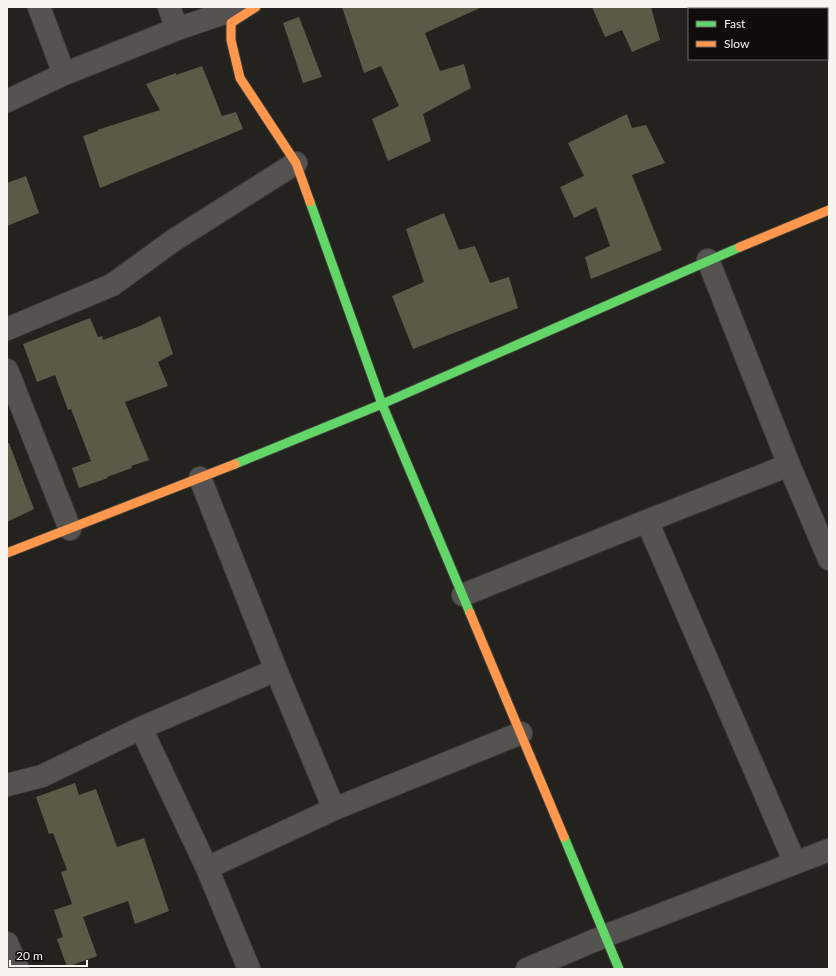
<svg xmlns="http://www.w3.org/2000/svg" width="836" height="976" font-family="Lato,sans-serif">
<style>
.building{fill:#5a5b47}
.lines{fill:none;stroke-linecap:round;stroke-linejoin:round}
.street-casing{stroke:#3f3e3b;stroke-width:24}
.fast-casing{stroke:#3f3e3b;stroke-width:11}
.slow-casing{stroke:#3f3e3b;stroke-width:11}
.street{stroke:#545351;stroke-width:22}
.fast{stroke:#63d668;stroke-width:9}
.slow{stroke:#ff974d;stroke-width:9}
</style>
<rect width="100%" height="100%" fill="#24221f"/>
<path class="building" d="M 342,7 L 482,7 L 425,33 L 440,71 L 464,64 L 471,88 L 423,114 L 431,141 L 388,161 L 372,119 L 399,106 L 381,66 L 364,73 Z
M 592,7 L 651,7 L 660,40 L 632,52 L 622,30 L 605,37 Z
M 299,17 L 322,77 L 303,83 L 283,23 Z
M 202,66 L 222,116 L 236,112 L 243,129 L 100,188 L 83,136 L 98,131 L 97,130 L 160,110 L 146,84 L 176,73 L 176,75 Z
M 627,114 L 632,128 L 646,125 L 665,163 L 632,175 L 662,250 L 591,279 L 585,257 L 610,246 L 596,207 L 574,218 L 560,187 L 584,176 L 568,143 Z
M 26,176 L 39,213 L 7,226 L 7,183 Z
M 444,213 L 459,250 L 475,246 L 490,283 L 509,277 L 518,308 L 413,349 L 392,296 L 424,282 L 406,229 Z
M 160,316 L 173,354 L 158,362 L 168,386 L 125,402 L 149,460 L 131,466 L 132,468 L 107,477 L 108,478 L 79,488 L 72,468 L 91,461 L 71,409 L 68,410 L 55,375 L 37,382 L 23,344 L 90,318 L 98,337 L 102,336 L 103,340 L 140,326 Z
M 7,443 L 9,443 L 34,509 L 7,522 Z
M 75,783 L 79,795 L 96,789 L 117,847 L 144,838 L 169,911 L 135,924 L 128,901 L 83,917 L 97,956 L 67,967 L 57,939 L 63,937 L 54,910 L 72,904 L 61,872 L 67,870 L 53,833 L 49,834 L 36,797 Z"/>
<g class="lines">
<defs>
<path id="street" d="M 39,7 L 64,74
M 169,7 L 177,29
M 827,18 L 829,23
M 7,101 L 64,74 L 177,29 L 242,7
M 708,260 L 789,465 L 829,559
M 7,329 L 112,285 L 174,240 L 296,163
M 7,370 L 70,529
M 200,478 L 276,670 L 334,809
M 647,521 L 789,465
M 463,595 L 647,521 L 795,863
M 141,728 L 207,868 L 249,969
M 7,785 L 42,776 L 141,728 L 276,670
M 207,868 L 334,809 L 521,733
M 7,943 L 18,969
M 527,969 L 605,936 L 829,850"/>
<path id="fast" d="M 310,202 L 382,404 L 470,613
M 235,464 L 382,404 L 740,247
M 564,837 L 619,969"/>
<path id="slow" d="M 256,7 L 231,23 L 231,40 L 240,78 L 296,163 L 310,202
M 740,247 L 829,210
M 7,553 L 235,464
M 470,613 L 564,837"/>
</defs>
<use href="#street" class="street-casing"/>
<use href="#fast" class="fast-casing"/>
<use href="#slow" class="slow-casing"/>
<use href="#street" class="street"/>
<use href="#fast" class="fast"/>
<use href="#slow" class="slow"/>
</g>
<rect width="836" height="976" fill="none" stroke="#f5f4ef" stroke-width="16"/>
<rect x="688" y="8" width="140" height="52" fill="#0e0d0a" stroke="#6a6966"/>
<rect x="696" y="21" width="20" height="6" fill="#63d668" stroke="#6a6966"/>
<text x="724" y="28" font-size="12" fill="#f5f4ef">Fast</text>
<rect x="696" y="41" width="20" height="6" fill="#ff974d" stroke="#6a6966"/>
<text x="724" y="48" font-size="12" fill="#f5f4ef">Slow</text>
<path d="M10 960v6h77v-6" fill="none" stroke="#f5f4ef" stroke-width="2"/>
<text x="16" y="960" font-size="12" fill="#f5f4ef" stroke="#0e0d0a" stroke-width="3" paint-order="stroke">20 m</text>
</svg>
